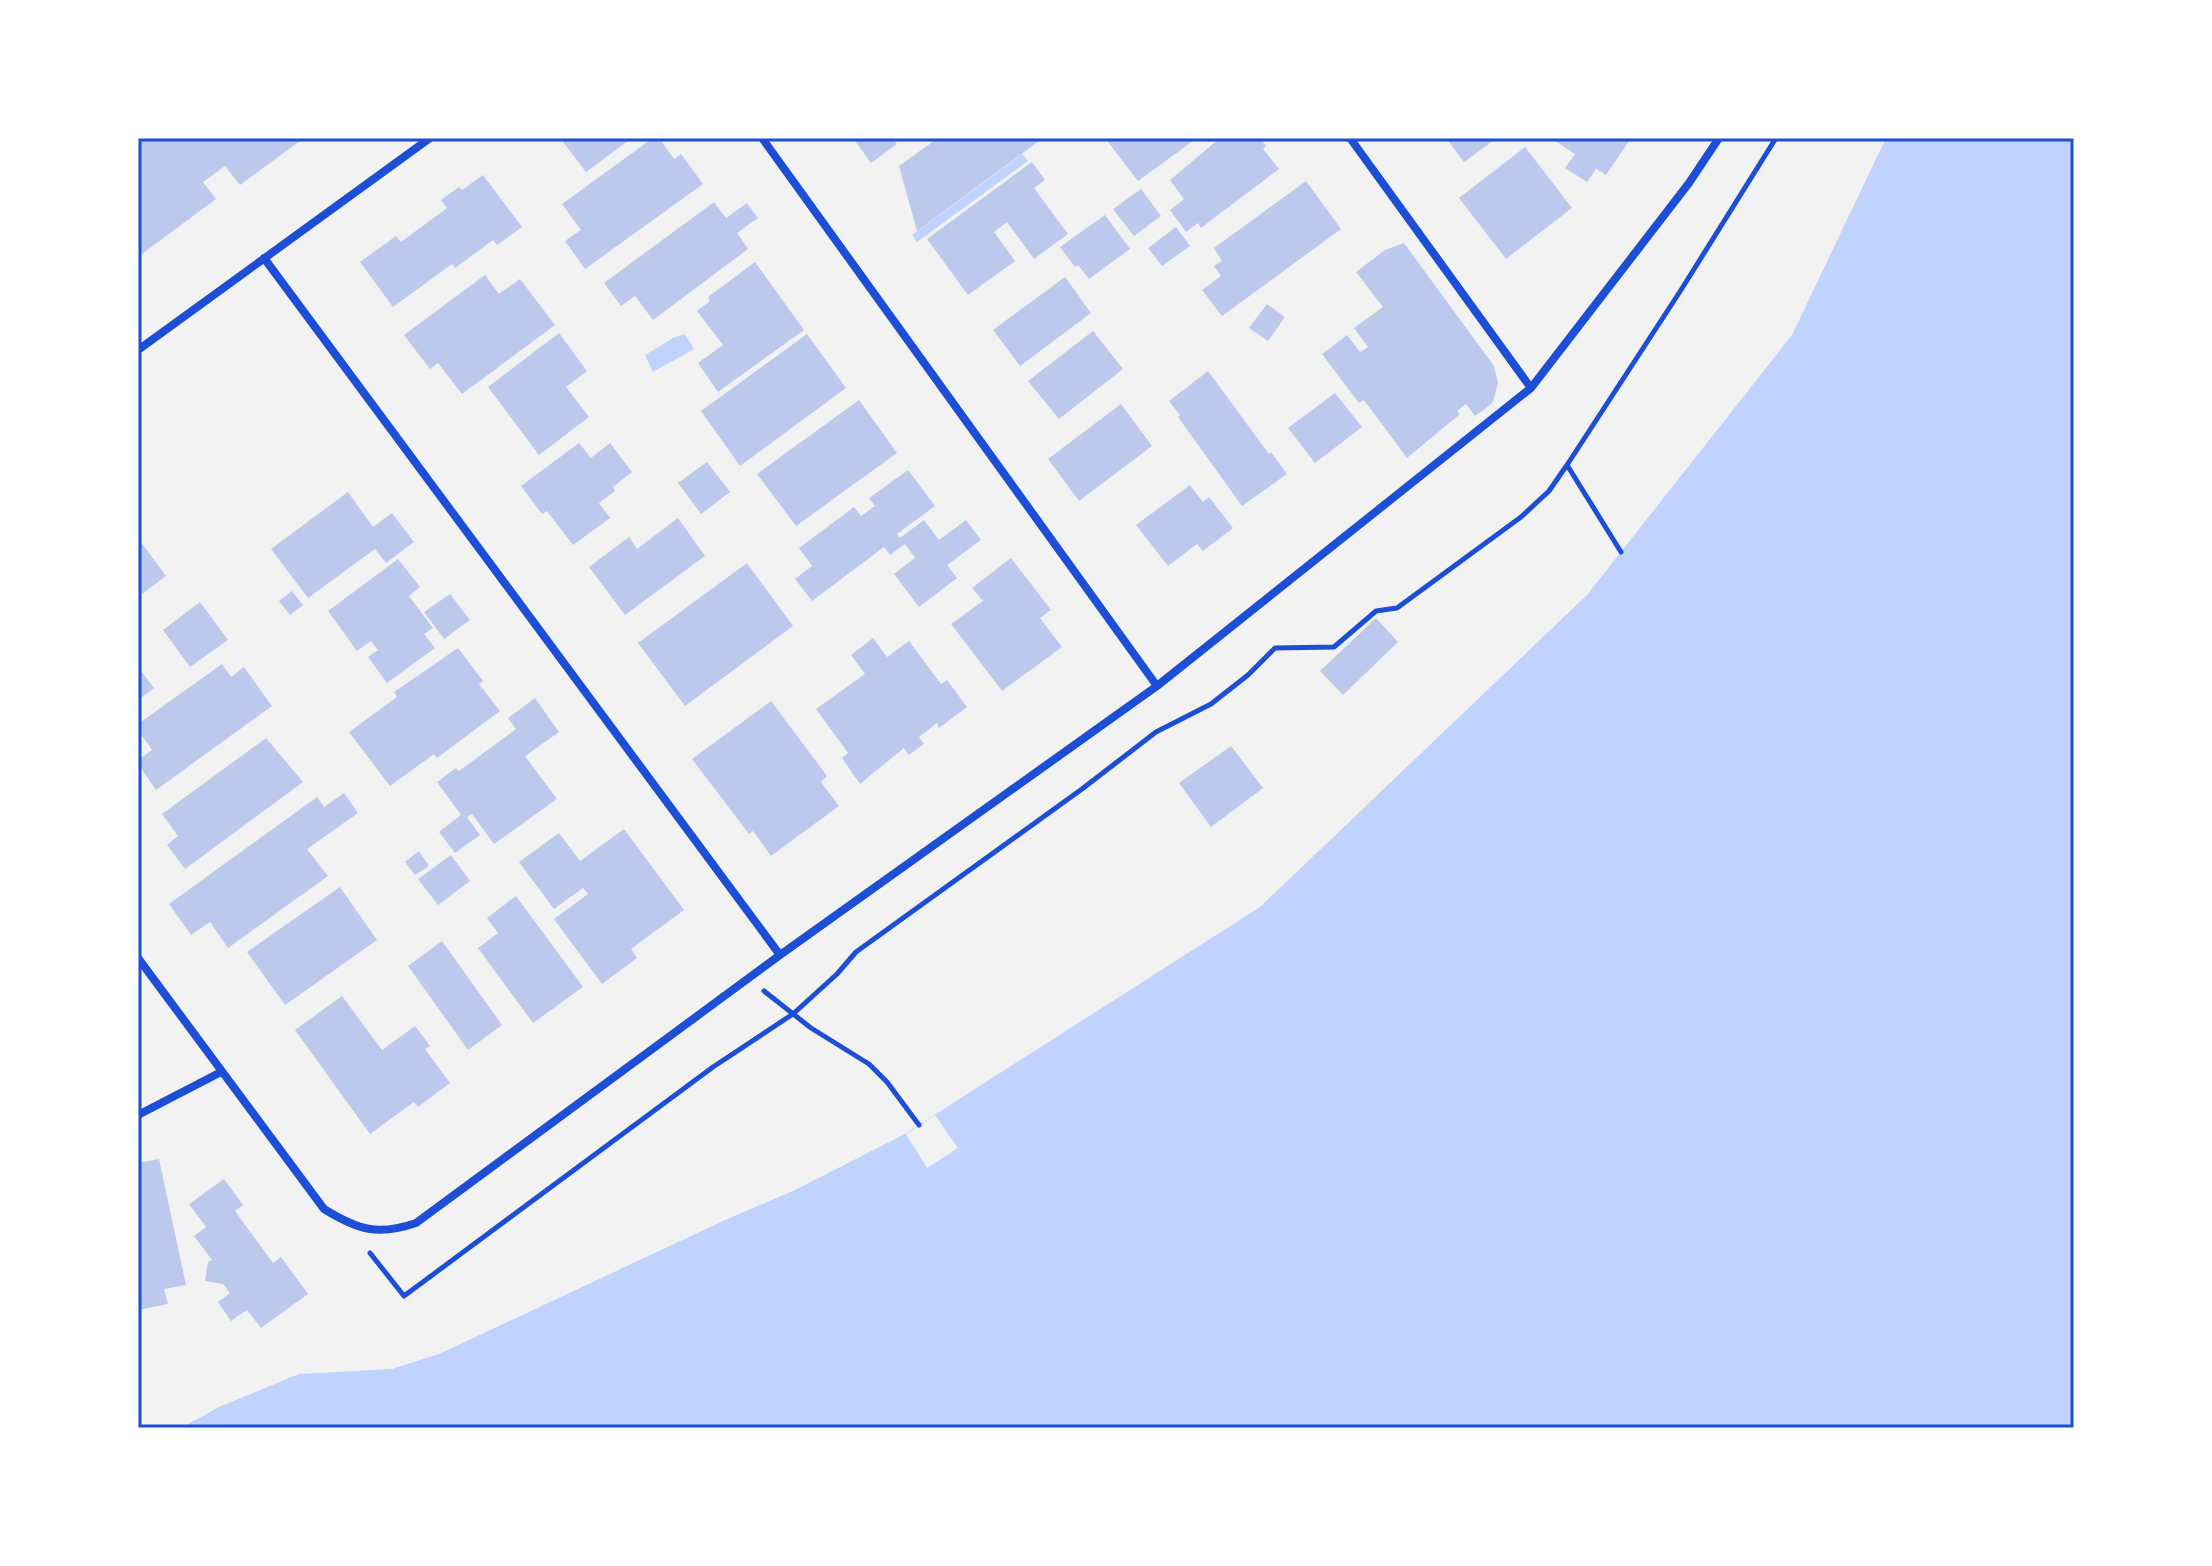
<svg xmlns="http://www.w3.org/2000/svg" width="2212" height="1566" font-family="Roboto,sans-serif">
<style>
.water{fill:#bfd3fe}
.pier{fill:#f2f2f2}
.building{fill:#bdc9ec}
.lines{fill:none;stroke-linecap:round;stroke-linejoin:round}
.path{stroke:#1d4ed8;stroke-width:5}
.minor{stroke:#1d4ed8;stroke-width:8}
.neatline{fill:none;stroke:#1d4ed8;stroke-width:3}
</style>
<rect width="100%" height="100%" fill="#f2f2f2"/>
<path class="water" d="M 1886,138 L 2074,138 L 2074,1428 L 181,1428 L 219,1407 L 299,1374 L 392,1369 L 439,1354 L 723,1221 L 795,1190 L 903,1135 L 1260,907 L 1587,595 L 1792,335 Z
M 1022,154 L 1028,161 L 917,242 L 912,235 Z
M 685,334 L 694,349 L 653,372 L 645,355 L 673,338 Z"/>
<path class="pier" d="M 935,1115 L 958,1148 L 927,1168 L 906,1134 Z"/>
<path class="building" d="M 138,138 L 304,138 L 240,185 L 225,166 L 203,182 L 216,199 L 142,254 L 138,249 Z
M 560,138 L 632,138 L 586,172 Z
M 653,138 L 659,138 L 674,159 L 681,154 L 703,184 L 585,269 L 565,241 L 581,230 L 562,204 Z
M 853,138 L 892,138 L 897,144 L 871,163 Z
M 938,138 L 1043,138 L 917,231 L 899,166 Z
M 1105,138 L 1197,138 L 1138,181 Z
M 1220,138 L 1260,138 L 1266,146 L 1263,149 L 1279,169 L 1201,228 L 1198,223 L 1186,232 L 1170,210 L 1184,199 L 1170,180 Z
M 1446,138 L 1497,138 L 1464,162 Z
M 1555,138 L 1631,138 L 1606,175 L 1596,169 L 1587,182 L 1565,168 L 1575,154 L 1554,140 Z
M 1525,147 L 1572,208 L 1506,259 L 1459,198 Z
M 1032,162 L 1045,180 L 1034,188 L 1068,234 L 1034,259 L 1007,222 L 994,232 L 1015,261 L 968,295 L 927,239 Z
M 483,175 L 522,227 L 497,245 L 493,240 L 455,268 L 452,264 L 393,307 L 360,262 L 396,236 L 401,242 L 447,208 L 441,200 L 459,187 L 462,190 Z
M 1306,181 L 1341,229 L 1222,316 L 1202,290 L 1221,276 L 1214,266 L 1222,261 L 1214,248 Z
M 1141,189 L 1161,216 L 1134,236 L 1113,209 Z
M 714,202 L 726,218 L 747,203 L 758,218 L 737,233 L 748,249 L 653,320 L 635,296 L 621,306 L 604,283 Z
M 1105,215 L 1130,249 L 1089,279 L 1078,265 L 1075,267 L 1060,247 Z
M 1176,227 L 1190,246 L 1162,266 L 1148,248 Z
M 1404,243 L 1494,366 L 1498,383 L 1493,402 L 1485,409 L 1475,416 L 1466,404 L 1457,411 L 1460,414 L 1407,458 L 1364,400 L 1359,403 L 1322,354 L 1347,335 L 1360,352 L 1368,347 L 1354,328 L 1383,307 L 1356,272 L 1385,250 Z
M 755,262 L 804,330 L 718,392 L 698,363 L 723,345 L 697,311 L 710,301 L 708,297 Z
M 485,275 L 499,294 L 520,279 L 555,325 L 462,394 L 438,363 L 430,369 L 404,335 Z
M 1065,277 L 1091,313 L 1020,366 L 993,330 Z
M 1267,304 L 1285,317 L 1268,341 L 1249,328 Z
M 1093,331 L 1123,369 L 1059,419 L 1028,381 Z
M 559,333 L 587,371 L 566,387 L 589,417 L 539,455 L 488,387 Z
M 807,334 L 846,388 L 740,466 L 701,411 Z
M 1208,371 L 1269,454 L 1271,452 L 1287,474 L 1242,506 L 1178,417 L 1180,415 L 1169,401 Z
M 1335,393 L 1362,427 L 1315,463 L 1288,428 Z
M 859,400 L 897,453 L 796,526 L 757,474 Z
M 1121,404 L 1152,446 L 1079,501 L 1048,459 Z
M 579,443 L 591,458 L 610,443 L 632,472 L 613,487 L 615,491 L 599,503 L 610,518 L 573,545 L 547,511 L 542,514 L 521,486 Z
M 707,462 L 730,492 L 701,514 L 678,483 Z
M 908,470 L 935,506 L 897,534 L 900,538 L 924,520 L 939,540 L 966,520 L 981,540 L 947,565 L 957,578 L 919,607 L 894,574 L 915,558 L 905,544 L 890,555 L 884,547 L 812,601 L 795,579 L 812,566 L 799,548 L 854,507 L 861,516 L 875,506 L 869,498 Z
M 1190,485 L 1203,502 L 1209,497 L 1233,528 L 1203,551 L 1197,544 L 1168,566 L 1136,525 Z
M 348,492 L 373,527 L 392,513 L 414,542 L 386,563 L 375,549 L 308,598 L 271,549 Z
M 678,518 L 705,556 L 625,615 L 589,567 L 629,537 L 637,549 Z
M 138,538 L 166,576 L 138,597 Z
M 1011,558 L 1051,610 L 1040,618 L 1062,647 L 1002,691 L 951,624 L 983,601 L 972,588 Z
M 398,559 L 420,587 L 409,596 L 433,628 L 424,634 L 435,648 L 387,683 L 368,657 L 378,650 L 371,641 L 357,651 L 328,611 Z
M 747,563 L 793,626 L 685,706 L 638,643 Z
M 292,591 L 303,605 L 290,615 L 279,601 Z
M 450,594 L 470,620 L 444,639 L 424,612 Z
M 200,602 L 228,640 L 190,667 L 163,630 Z
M 1376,618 L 1398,642 L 1343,695 L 1320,671 Z
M 873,638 L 887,657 L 909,641 L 941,684 L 947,680 L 967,707 L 939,728 L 937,723 L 919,737 L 924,744 L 909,755 L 904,748 L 860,784 L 842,758 L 848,753 L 816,709 L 865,674 L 851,655 Z
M 458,648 L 483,681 L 479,684 L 500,711 L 437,758 L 434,754 L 390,786 L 349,732 L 397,697 L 394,692 Z
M 222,664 L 231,677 L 244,667 L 272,706 L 156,790 L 138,764 L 138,760 L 152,750 L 138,730 L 138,724 Z
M 138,667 L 154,688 L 138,700 Z
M 535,698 L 559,732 L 525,756 L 557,799 L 494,844 L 472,814 L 467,817 L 480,835 L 455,853 L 439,832 L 461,815 L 437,782 L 456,768 L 459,771 L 516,729 L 508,718 Z
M 771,701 L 827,776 L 821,782 L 839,806 L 771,856 L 753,831 L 749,834 L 692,759 Z
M 266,738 L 303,782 L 185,869 L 167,845 L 178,836 L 162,814 Z
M 1231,746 L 1263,788 L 1211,827 L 1179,783 Z
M 344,793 L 358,813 L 307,849 L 328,876 L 228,948 L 210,922 L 191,935 L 169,904 L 317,797 L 324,807 Z
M 624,829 L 684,910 L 631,949 L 637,958 L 602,984 L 554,919 L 588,894 L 583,888 L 554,909 L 519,862 L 559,833 L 580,861 Z
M 419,851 L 429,866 L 415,875 L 405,862 Z
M 451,855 L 470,881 L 438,905 L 418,879 Z
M 340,887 L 377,940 L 285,1005 L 247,952 Z
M 516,896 L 583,987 L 533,1023 L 478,948 L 498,933 L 487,918 Z
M 442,941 L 502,1025 L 468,1050 L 408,966 Z
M 342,996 L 382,1050 L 415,1026 L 430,1046 L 425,1049 L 450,1083 L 418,1107 L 414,1102 L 370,1134 L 295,1030 Z
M 159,1159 L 186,1285 L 164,1289 L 168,1304 L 138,1310 L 138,1163 Z
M 224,1179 L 243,1205 L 235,1211 L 273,1263 L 281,1257 L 308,1294 L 261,1328 L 247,1310 L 231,1321 L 218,1302 L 230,1293 L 223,1284 L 205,1281 L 208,1262 L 212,1260 L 194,1236 L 206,1227 L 189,1204 Z"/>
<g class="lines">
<path class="path" d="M 1567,465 L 1621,552
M 764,991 L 811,1028 L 869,1064 L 887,1082 L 919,1125
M 370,1253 L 404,1296 L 713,1067 L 793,1014 L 837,974 L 856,952 L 1082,789 L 1156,732 L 1211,704 L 1248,675 L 1275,648 L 1334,647 L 1376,611 L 1397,608 L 1521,517 L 1549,491 L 1567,465 L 1681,290 L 1776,138"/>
<path class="minor" d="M 762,138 L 1157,686
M 1350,138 L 1531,388
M 264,258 L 780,955
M 138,350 L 430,138
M 138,958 L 324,1209 C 358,1230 378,1236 416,1223 L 780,955 L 1157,686 L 1531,388 L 1689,183 L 1719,138
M 138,1115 L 221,1072"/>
</g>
<rect width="2212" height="1566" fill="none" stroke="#ffffff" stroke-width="280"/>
<rect x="140" y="140" width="1932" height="1286" class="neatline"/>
</svg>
